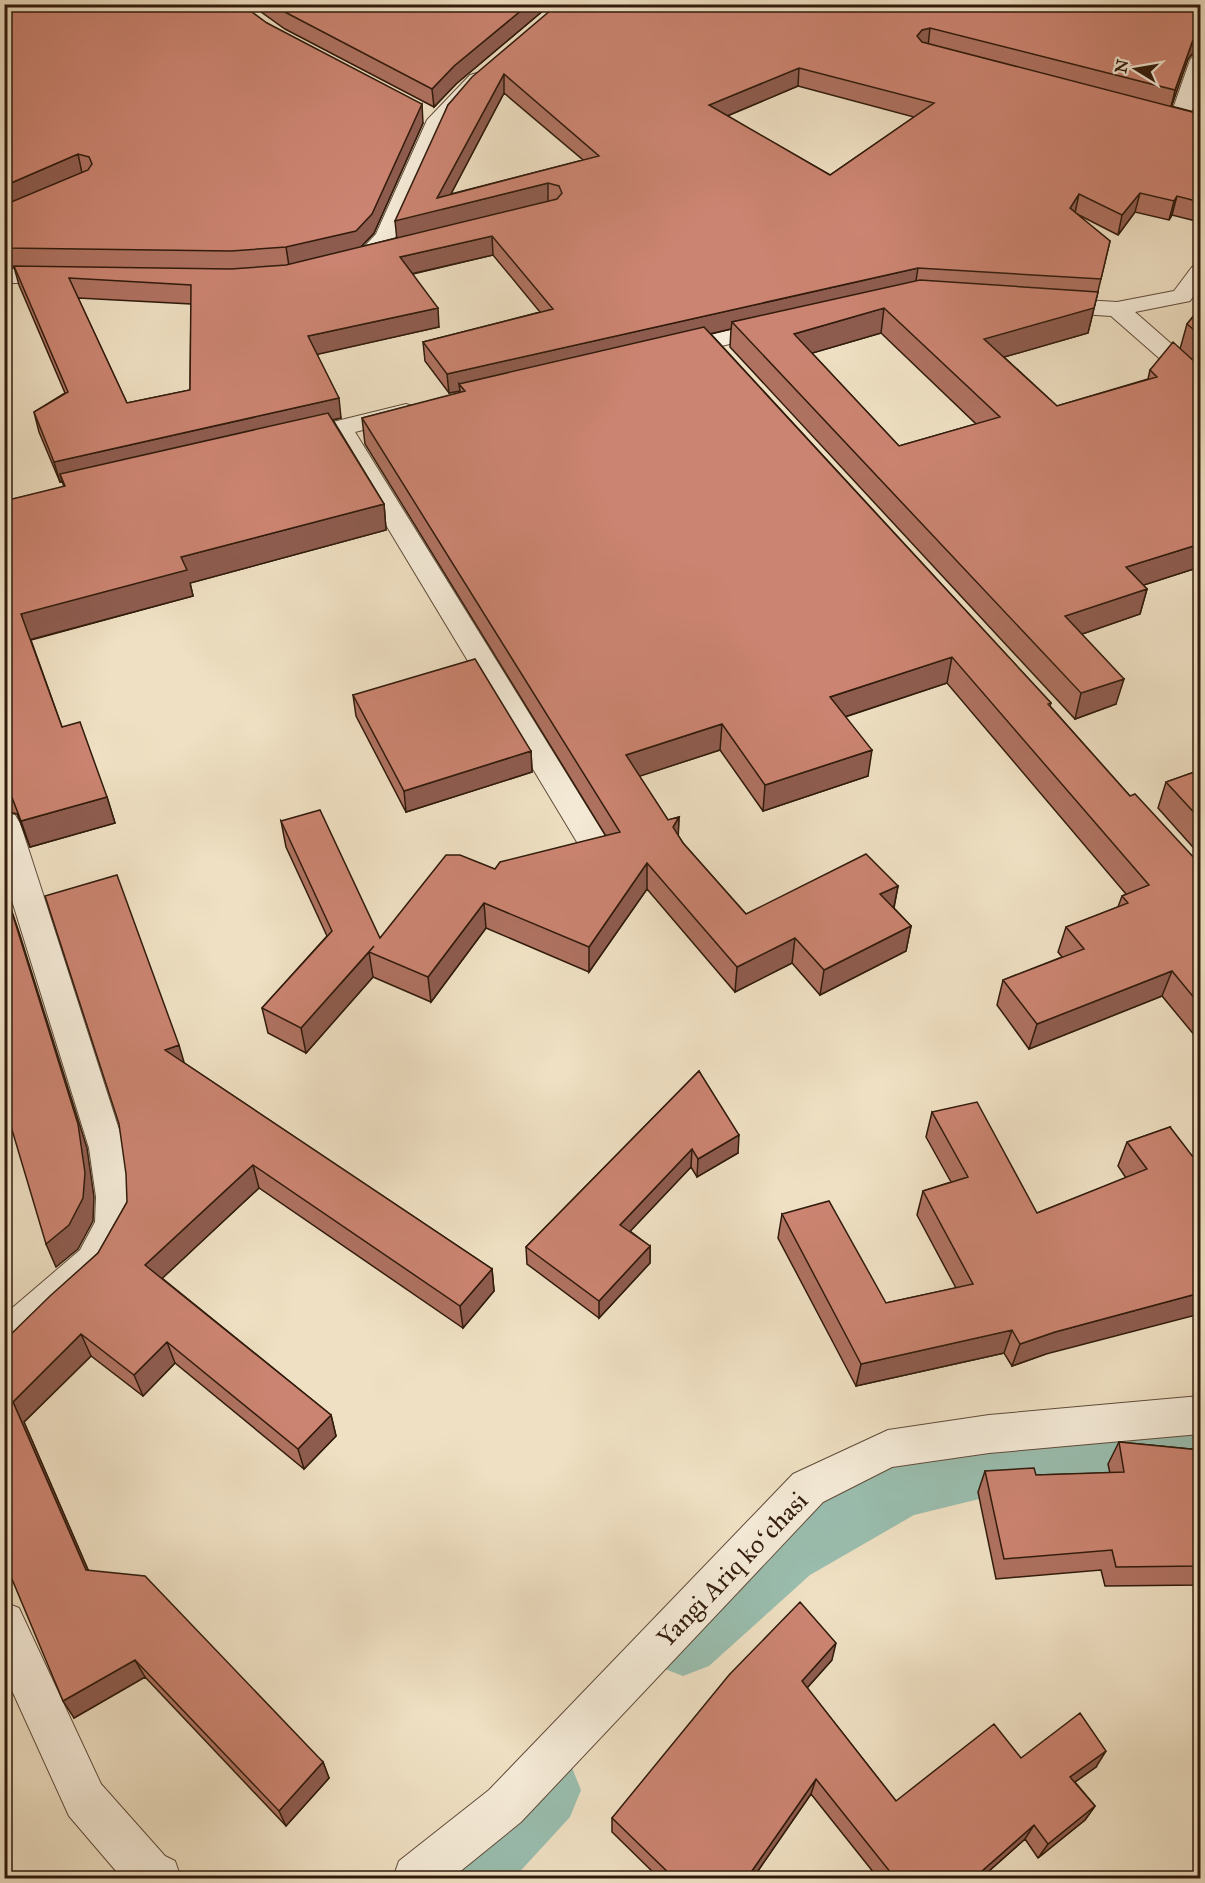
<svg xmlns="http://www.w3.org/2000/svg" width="1205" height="1883" font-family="'IM FELL Great Primer',serif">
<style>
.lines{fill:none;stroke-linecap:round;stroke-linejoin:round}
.canal{fill:#9abeaf;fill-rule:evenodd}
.minor-casing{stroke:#604c3a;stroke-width:2}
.minor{fill:#f5ebd8;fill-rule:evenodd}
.wall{fill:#af7261;stroke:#311b0c;stroke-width:1.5;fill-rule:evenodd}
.shaded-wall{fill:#8e5c4f;stroke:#311b0c;stroke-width:1.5}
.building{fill:#cb8471;stroke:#311b0c;stroke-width:1.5;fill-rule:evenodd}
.labels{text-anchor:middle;stroke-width:4.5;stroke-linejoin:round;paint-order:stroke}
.near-street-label{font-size:26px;fill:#311b0c;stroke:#f5ebd8}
</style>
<rect width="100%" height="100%" fill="#efe0c3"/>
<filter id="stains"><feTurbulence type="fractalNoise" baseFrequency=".00333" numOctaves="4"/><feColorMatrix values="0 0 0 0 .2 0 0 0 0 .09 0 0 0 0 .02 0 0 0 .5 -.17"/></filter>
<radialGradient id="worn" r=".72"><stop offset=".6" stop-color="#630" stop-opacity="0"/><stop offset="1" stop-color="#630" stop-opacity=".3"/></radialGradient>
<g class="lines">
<path class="canal" d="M 1028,1423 L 1200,1427 L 1200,1491 L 1028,1487 L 914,1515 L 810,1575 L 709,1666 L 683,1676 L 657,1666 L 647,1640 L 657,1614 L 760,1527 L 876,1462 L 900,1452 Z
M 543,1752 L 570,1763 L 581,1790 L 570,1817 L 514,1878 L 422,1878 L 433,1850 L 516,1763 Z"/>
<defs>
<path id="minor" d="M 1200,54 L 1200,88 L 1189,120 L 1186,124 L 1179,126 L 1172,124 L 1169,120 L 1190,60 L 1193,56 Z
M 477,73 L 484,75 L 487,79 L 446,122 L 394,241 L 375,262 L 344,270 L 336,268 L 333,263 L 336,258 L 359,252 L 376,234 L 427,120 L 470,75 Z
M 1200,265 L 1200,287 L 1190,301 L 1135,312 L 1200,369 L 1200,388 L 1191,386 L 1111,316 L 1051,312 L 1043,310 L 1039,305 L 1043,300 L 1051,298 L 1117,302 L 1174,291 L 1192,267 Z
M 4,269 L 60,269 L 68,271 L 72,276 L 68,281 L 60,283 L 4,283 Z
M 775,320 L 783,322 L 787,327 L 783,332 L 673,357 L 664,355 L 661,350 L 664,345 Z
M 406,404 L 415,407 L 419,412 L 415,417 L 355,432 L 608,841 L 613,849 L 608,857 L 597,861 L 586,857 L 333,437 L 293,447 L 284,444 L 280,439 L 284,434 Z
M 4,812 L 15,815 L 20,823 L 125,1148 L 132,1197 L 133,1224 L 127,1235 L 106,1274 L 18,1352 L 4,1357 L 4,1315 L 80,1250 L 95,1222 L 96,1197 L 89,1148 L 4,875 Z
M 1200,1396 L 1200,1434 L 989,1453 L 892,1467 L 823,1502 L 521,1822 L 452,1878 L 393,1878 L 399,1861 L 489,1790 L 793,1474 L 888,1430 L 989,1415 Z
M 4,1602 L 19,1608 L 101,1784 L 165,1856 L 175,1861 L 181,1878 L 122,1878 L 69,1816 L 4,1673 Z"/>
</defs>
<use href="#minor" class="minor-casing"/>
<use href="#minor" class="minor"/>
</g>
<path class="wall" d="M 4,4 L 267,23 L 423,123 L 374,233 L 361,247 L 396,238 L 448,105 L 558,4 L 1200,4 L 1200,52 L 1192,54 L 1188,59 L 1171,106 L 1194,112 L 1200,89 L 1200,222 L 1172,215 L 1169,220 L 1135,212 L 1118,235 L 1075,213 L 1110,241 L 1088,333 L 1004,357 L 1057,406 L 1148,379 L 1150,370 L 1180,349 L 1187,324 L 1200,308 L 1200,567 L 1143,585 L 1147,589 L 1140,614 L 1082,634 L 1116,704 L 1075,719 L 730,347 L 731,329 L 711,334 L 1051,703 L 1050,706 L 1130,796 L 1197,861 L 1200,862 L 1200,1042 L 1162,996 L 1029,1049 L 997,1005 L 1003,980 L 1062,957 L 1058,952 L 1066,927 L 1118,907 L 1122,896 L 1126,894 L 947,683 L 845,717 L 868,776 L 763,811 L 720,750 L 639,776 L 668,820 L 679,817 L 678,836 L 683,843 L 746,914 L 898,886 L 894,908 L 911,926 L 906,951 L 820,995 L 792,963 L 735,992 L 647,889 L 589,972 L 486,928 L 431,1002 L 373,977 L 306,1053 L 268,1033 L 262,1008 L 327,936 L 286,847 L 281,821 L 380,938 L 495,869 L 606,836 L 365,444 L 362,418 L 460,393 L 460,391 L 449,393 L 425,361 L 423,342 L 540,312 L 493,255 L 413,274 L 439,327 L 317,354 L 341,418 L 333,420 L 384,504 L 386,530 L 190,583 L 193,596 L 31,640 L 62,727 L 107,797 L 115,823 L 30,847 L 17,814 L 4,811 L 4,501 L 64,487 L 62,481 L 60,482 L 39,432 L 34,412 L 65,393 L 19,285 L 14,267 L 11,267 L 4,253 ZM 798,86 L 914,117 L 830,175 L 727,116 ZM 504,93 L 583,160 L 451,194 ZM 78,298 L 191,304 L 190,390 L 127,403 ZM 881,333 L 976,424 L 899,446 L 812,353 Z
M 250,4 L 551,4 L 456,84 L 434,107 L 285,29 Z
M 353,695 L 531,751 L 532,772 L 406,812 L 356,716 Z
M 1200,770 L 1200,855 L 1158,808 L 1166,782 Z
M 183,1062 L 492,1269 L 494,1291 L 463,1328 L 259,1188 L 162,1278 L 331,1415 L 336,1436 L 304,1469 L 175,1363 L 143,1396 L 91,1356 L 24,1422 L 88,1570 L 323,1762 L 329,1778 L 286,1826 L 145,1677 L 74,1718 L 4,1341 L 98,1253 L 127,1202 Z
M 699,1071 L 738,1153 L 697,1177 L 691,1167 L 630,1231 L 650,1246 L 650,1263 L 599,1318 L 527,1264 L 526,1247 Z
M 932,1112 L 1037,1213 L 1126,1178 L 1118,1166 L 1127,1142 L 1170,1127 L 1046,1354 L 1012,1366 L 1004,1353 L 856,1386 L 778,1238 L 782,1214 L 886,1303 L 956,1288 L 917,1215 L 923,1191 L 951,1182 L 926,1137 Z
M 1119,1442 L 1200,1450 L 1200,1585 L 1105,1586 L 1101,1570 L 996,1579 L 978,1492 L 985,1471 L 1036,1475 L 1110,1473 L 1108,1464 Z
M 832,1660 L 807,1688 L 896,1801 L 1021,1758 L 1096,1767 L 1075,1782 L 1095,1806 L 1085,1820 L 1038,1858 L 1025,1839 L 981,1878 L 878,1878 L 811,1794 L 753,1878 L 659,1878 L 612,1832 L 612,1818 Z"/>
<path class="shaded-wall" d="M 529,4 L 551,4 L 456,84 L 434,107 L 432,89 L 454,66 Z
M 930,28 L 928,46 L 915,54 L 917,36 L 922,30 Z
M 1200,35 L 1200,52 L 1192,54 L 1188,59 L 1171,108 L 1175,90 L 1193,40 L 1197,36 Z
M 799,68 L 798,86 L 708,124 L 709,105 Z
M 504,74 L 504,93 L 443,209 L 548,183 L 548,202 L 397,240 L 395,221 L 437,198 Z
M 422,104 L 423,123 L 374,233 L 358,250 L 289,266 L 286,247 Z
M 78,154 L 82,173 L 4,207 L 4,186 Z
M 1140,193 L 1135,212 L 1118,235 L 1122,215 Z
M 1079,194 L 1075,213 L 1070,208 Z
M 1177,196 L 1172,215 L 1169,220 L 1174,201 Z
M 492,236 L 493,255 L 402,276 L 400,257 Z
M 918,268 L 915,287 L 732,322 L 731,329 L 464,390 L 459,384 L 460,391 L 449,393 L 447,374 Z
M 1098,292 L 1088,333 L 980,364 L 984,339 Z
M 438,308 L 439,327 L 310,356 L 308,336 Z
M 884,308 L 881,333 L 792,359 L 794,334 Z
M 339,398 L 341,418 L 63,481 L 60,474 L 62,481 L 60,482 L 54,462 Z
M 384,504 L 386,530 L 190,583 L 193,596 L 29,640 L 21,614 L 181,557 Z
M 1200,544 L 1200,567 L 1119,593 L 1126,567 Z
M 1147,589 L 1140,614 L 1059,642 L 1065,616 Z
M 952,657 L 947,683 L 826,723 L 830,697 Z
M 1124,679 L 1116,704 L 1075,719 L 1081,693 Z
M 722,724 L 720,750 L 625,781 L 626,755 Z
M 872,750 L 868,776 L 763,811 L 765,785 Z
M 531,751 L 532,772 L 406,812 L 404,791 Z
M 107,797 L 115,823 L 30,847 L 21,821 Z
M 679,817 L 678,843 L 673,827 Z
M 647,863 L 647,889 L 589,972 L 589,947 Z
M 898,886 L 893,911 L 880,894 Z
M 484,903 L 486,928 L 431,1002 L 428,977 Z
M 10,906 L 19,932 L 87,1148 L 94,1197 L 93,1221 L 78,1249 L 56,1267 L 46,1244 Z
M 911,926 L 906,951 L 820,995 L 824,970 Z
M 795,938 L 792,963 L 735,992 L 737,967 Z
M 369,952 L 373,977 L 306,1053 L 301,1028 Z
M 1172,971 L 1162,996 L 1029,1049 L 1037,1024 Z
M 179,1045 L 186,1069 L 165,1050 Z
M 739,1135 L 738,1153 L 697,1177 L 698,1159 Z
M 692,1149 L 691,1167 L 620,1242 L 620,1225 Z
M 253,1165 L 259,1188 L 153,1287 L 145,1265 Z
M 650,1246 L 650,1263 L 599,1318 L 599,1301 Z
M 492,1269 L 494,1291 L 463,1328 L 460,1306 Z
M 1200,1293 L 1200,1314 L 1046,1354 L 1012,1366 L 1020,1344 L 1055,1332 Z
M 1012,1330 L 1004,1353 L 856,1386 L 861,1364 Z
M 81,1334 L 91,1356 L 24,1422 L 96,1588 L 86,1570 L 13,1402 Z
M 167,1342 L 175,1363 L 143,1396 L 134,1375 Z
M 331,1415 L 336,1436 L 304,1469 L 298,1449 Z
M 836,1643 L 832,1660 L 798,1698 L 802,1681 Z
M 135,1660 L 145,1677 L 74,1718 L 63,1701 Z
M 1106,1751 L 1096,1767 L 1061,1792 L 1070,1777 Z
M 323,1762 L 329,1778 L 286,1826 L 279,1811 Z
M 816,1779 L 811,1794 L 753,1878 L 747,1878 Z
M 1095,1806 L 1085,1820 L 1038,1858 L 1048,1844 Z
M 1034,1825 L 1025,1839 L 981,1878 L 974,1878 Z"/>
<path class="building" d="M 4,4 L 241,4 L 267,23 L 422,104 L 372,214 L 356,231 L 286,247 L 231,251 L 5,248 L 4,245 L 4,205 L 88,170 L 92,164 L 89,157 L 78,154 L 4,186 Z
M 273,4 L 529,4 L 454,66 L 432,89 L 283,11 Z
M 558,4 L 1189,4 L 1200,8 L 1200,35 L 1197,36 L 1193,40 L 1175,90 L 930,28 L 922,30 L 917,36 L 922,42 L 1200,114 L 1200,202 L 1177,196 L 1174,201 L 1140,193 L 1122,215 L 1079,194 L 1070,208 L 1110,241 L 1101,279 L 918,268 L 447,374 L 423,342 L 553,309 L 492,236 L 400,257 L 438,308 L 308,336 L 339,398 L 54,462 L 34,412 L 68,392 L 14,266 L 231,269 L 286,265 L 557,199 L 562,193 L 559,186 L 548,183 L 395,221 L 448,105 L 472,77 ZM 799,68 L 934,103 L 830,175 L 709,105 ZM 504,74 L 599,156 L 437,198 ZM 69,278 L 191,285 L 190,390 L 127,403 Z
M 920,280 L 1098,292 L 1094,308 L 984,339 L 1057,406 L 1157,377 L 1150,370 L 1173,342 L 1196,363 L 1200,363 L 1200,544 L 1126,567 L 1147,589 L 1065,616 L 1124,679 L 1081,693 L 732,322 ZM 884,308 L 1000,417 L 899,446 L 794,334 Z
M 1200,308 L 1200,335 L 1187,324 Z
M 704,327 L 1051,703 L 1048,704 L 1130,796 L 1135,794 L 1197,861 L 1200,862 L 1200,1005 L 1172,971 L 1037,1024 L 1003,980 L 1084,949 L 1066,927 L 1128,903 L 1122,896 L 1149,885 L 952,657 L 830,697 L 872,750 L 765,785 L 722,724 L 626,755 L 668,820 L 679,817 L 673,827 L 683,843 L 746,914 L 866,854 L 898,886 L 880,894 L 911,926 L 824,970 L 795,938 L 737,967 L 647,863 L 589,947 L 484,903 L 428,977 L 369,952 L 374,946 L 301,1028 L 262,1008 L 332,931 L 281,821 L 320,810 L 380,938 L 446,855 L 460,855 L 495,869 L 500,862 L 620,832 L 362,418 L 465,391 L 459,384 Z
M 328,413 L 384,504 L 181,557 L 187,570 L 21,614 L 62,727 L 80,722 L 107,797 L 21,821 L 8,787 L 4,787 L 4,501 L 65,486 L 60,474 Z
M 475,659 L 531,751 L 404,791 L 353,695 Z
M 1200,770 L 1200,819 L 1166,782 Z
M 117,875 L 179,1045 L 165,1050 L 492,1269 L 460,1306 L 253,1165 L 145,1265 L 331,1415 L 298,1449 L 167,1342 L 134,1375 L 81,1334 L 13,1402 L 86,1570 L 145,1576 L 323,1762 L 279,1811 L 135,1660 L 63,1701 L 4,1560 L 4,1341 L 50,1296 L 98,1253 L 127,1202 L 126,1174 L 119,1124 L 45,896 Z
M 10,906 L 78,1124 L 85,1173 L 83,1198 L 69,1225 L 46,1244 L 4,1103 L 4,908 Z
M 699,1071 L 739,1135 L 698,1159 L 692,1149 L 620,1225 L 650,1246 L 599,1301 L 526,1247 Z
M 977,1102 L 1037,1213 L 1147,1169 L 1127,1142 L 1170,1127 L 1200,1166 L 1200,1293 L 1055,1332 L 1020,1344 L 1012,1330 L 861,1364 L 782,1214 L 829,1201 L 886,1303 L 973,1284 L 923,1191 L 968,1177 L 932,1112 Z
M 1119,1442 L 1200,1450 L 1200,1566 L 1116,1567 L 1112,1550 L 1004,1559 L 985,1471 L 1034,1468 L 1036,1475 L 1124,1472 Z
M 800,1602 L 836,1643 L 802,1681 L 896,1801 L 994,1724 L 1021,1758 L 1080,1713 L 1106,1751 L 1070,1777 L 1095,1806 L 1048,1844 L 1034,1825 L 974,1878 L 895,1878 L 816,1779 L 747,1878 L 674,1878 L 612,1818 L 729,1675 Z"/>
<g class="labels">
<g class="near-street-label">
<text transform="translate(732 1569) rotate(-46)" y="9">Yangi Ariq koʻchasi</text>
</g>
</g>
<rect width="1205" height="1883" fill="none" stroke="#efe0c3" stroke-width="24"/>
<rect x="6" y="6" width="1193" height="1871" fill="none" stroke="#311b0c" stroke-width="3"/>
<rect x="12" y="12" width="1181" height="1859" fill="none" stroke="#311b0c" stroke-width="1.5"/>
<g transform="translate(1136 69) rotate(281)" stroke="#f5ebd8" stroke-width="4.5" paint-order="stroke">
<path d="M0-4.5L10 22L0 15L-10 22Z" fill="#311b0c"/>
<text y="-9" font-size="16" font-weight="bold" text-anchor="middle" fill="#311b0c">N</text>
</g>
<rect width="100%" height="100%" filter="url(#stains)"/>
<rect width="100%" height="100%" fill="url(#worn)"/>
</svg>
